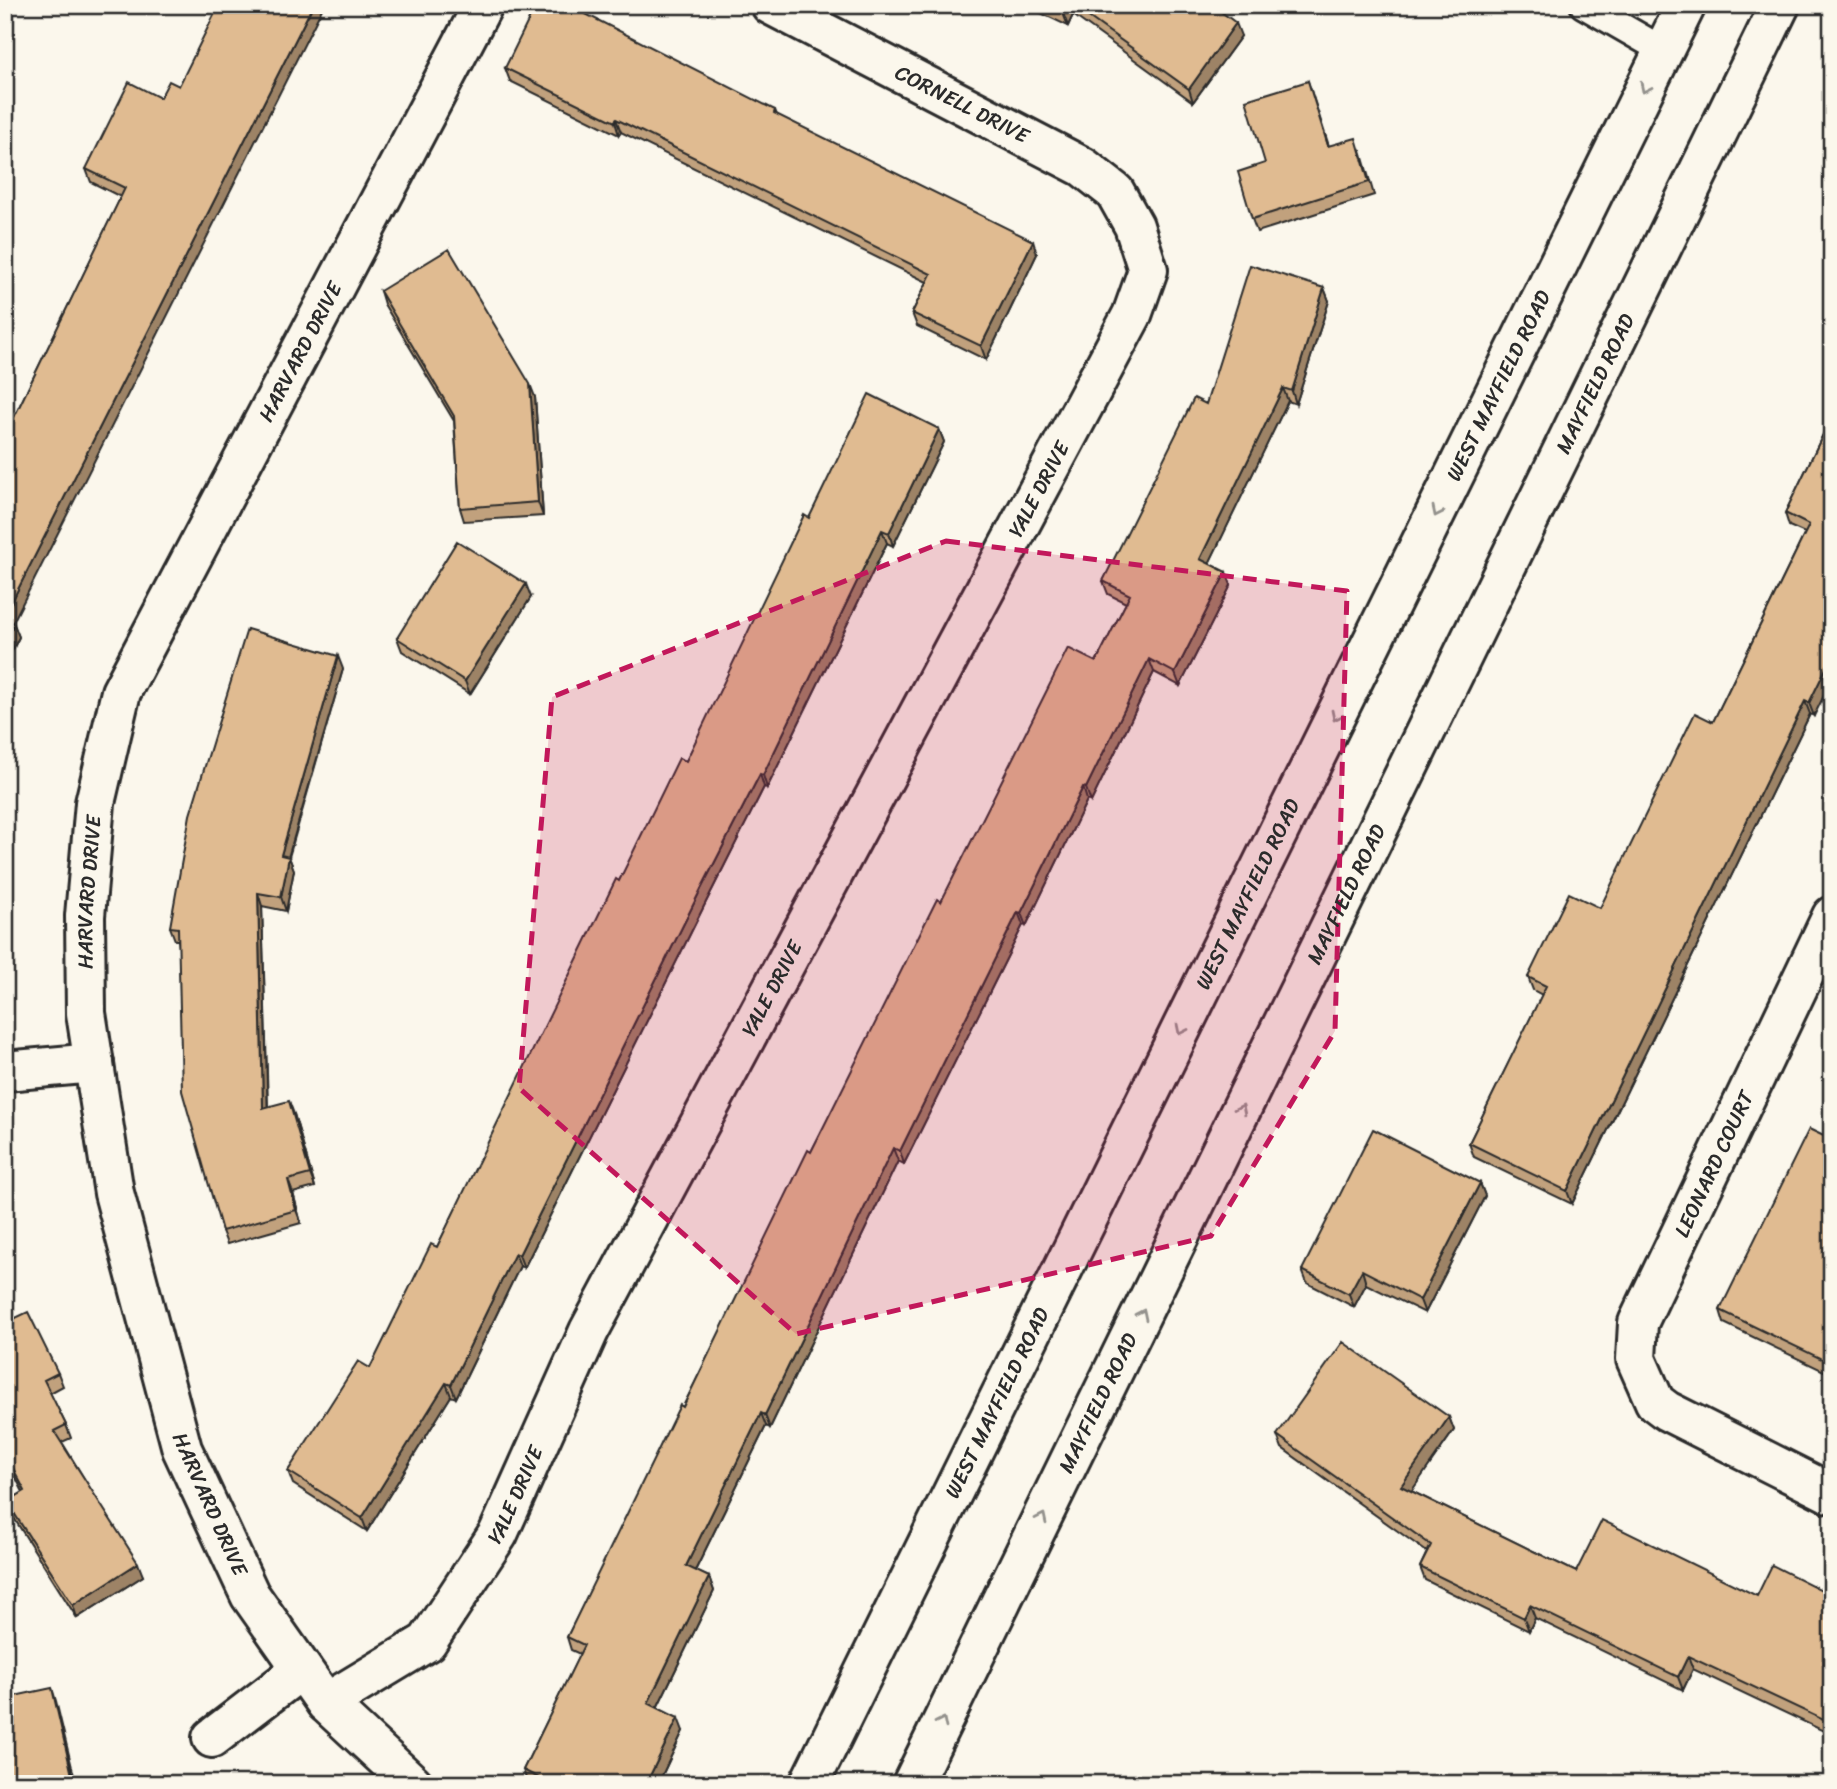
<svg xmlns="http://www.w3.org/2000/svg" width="1837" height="1789" font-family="Sriracha,sans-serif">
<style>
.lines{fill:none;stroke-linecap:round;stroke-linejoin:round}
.lane-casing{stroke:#2b2b2b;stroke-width:32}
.street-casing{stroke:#2b2b2b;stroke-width:44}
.secondary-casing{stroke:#2b2b2b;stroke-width:44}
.lane{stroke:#fbf7ec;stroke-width:26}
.street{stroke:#fbf7ec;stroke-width:38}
.secondary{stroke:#fbf7ec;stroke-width:38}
.wall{fill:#c1a17d;stroke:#2b2b2b;stroke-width:2}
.shaded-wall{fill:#9d8366;stroke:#2b2b2b;stroke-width:2}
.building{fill:#e0bb91;stroke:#2b2b2b;stroke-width:2}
.oneway{stroke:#93918c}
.marked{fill:#c2185b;fill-opacity:0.2;stroke:#c2185b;stroke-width:5;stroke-dasharray:14 9;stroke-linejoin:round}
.labels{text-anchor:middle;stroke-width:6;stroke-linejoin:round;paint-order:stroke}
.street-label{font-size:21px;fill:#2b2b2b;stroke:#fbf7ec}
</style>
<rect width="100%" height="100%" fill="#fbf7ec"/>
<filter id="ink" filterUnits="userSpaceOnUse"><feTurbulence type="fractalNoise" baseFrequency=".0143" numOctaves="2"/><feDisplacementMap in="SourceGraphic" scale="14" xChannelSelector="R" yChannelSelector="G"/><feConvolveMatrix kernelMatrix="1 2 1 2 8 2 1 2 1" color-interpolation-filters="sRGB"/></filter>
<g filter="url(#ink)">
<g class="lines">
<defs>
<path id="lane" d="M 1584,5 L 1664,51"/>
<g id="street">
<path d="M 1832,916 L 1638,1323 L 1636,1359 L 1655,1402 L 1667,1411 L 1832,1494"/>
<path d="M 5,1071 L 94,1063"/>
<path id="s1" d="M 326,1703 L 427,1642 L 498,1534 L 589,1331 L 1132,315 L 1148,270 L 1134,226 L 1115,192 L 1083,167 L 771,5"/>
<path d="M 212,1738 L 302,1669"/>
<path id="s2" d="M 413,1784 L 326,1703 L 250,1595 L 182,1449 L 114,1193 L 86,1013 L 85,916 L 95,803 L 121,692 L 483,5"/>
</g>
<g id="secondary">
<path id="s3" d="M 809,1784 L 1686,5"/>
<path id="s4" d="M 912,1784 L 1780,5"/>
</g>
</defs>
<use href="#lane" class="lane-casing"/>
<use href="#street" class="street-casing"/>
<use href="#secondary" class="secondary-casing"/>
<use href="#lane" class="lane"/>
<use href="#street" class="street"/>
<use href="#secondary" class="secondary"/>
</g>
<path class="wall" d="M 1024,5 L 1212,5 L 1241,36 L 1193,102 L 1073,15 L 1068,26 Z
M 505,68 L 775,110 L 777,115 L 1037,254 L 986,360 L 917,326 L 912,313 L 927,282 L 621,132 L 619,135 L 510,81 Z
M 1308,81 L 1329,146 L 1361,151 L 1374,195 L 1257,232 L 1252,219 L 1265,163 Z
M 160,98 L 13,623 L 19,637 L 5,665 L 5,436 L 121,197 L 91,182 L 86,169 Z
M 1324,288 L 1329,301 L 1296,404 L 1288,401 L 1209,563 L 1231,585 L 1180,686 L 1154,672 L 1091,802 L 1087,800 L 1026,926 L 1023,925 L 904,1164 L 898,1161 L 770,1428 L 766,1426 L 695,1571 L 709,1577 L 714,1591 L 657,1708 L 683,1731 L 658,1784 L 528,1784 L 523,1770 L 580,1654 L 571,1650 L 567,1637 L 811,1152 L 941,902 L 1096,662 L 1126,603 L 1108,594 L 1103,581 L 1206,404 Z
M 380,291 L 535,397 L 543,516 L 464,521 L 460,508 L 454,421 L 384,304 Z
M 1832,416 L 1814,716 L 1810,714 L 1572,1204 L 1474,1157 L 1469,1143 L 1542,995 L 1533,990 L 1528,977 L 1600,908 L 1713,722 L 1805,533 L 1789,526 L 1785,513 Z
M 939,429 L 944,442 L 893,546 L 887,543 L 767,788 L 764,787 L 706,902 L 524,1268 L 520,1266 L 456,1398 L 451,1396 L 367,1531 L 293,1484 L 288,1471 L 370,1368 L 437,1247 L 619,881 L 686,761 L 809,518 Z
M 531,597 L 470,694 L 402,651 L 397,638 Z
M 343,669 L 289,857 L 294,870 L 286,911 L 262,906 L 268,1107 L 294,1114 L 315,1187 L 293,1193 L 301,1223 L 227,1244 L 222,1231 L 178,940 L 175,940 L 170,927 Z
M 1832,1140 L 1832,1375 L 1724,1323 L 1720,1310 Z
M 1480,1183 L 1485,1196 L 1425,1313 L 1366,1284 L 1354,1307 L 1307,1283 L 1302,1270 Z
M 5,1323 L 58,1373 L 63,1386 L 50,1393 L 66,1425 L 71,1438 L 62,1442 L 143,1576 L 77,1618 L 12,1515 L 7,1502 L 23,1492 L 5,1456 Z
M 1449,1417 L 1454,1430 L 1411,1491 L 1576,1572 L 1757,1596 L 1832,1595 L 1832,1735 L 1693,1669 L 1683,1690 L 1535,1618 L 1529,1631 L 1425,1580 L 1420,1567 L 1427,1552 L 1282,1448 L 1277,1435 Z"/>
<path class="shaded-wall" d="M 313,5 L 324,5 L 8,632 L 5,624 L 5,615 Z
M 1067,5 L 1069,5 L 1073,15 L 1068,26 L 1063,13 Z
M 1236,23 L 1241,36 L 1193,102 L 1189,89 Z
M 616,119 L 621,132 L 619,135 L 615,122 Z
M 1033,241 L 1037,254 L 986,360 L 981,346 Z
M 1324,288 L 1329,301 L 1296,404 L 1292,391 Z
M 530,384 L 535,397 L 543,516 L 538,502 Z
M 1283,388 L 1288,401 L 1205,572 L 1200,559 Z
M 939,429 L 944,442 L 893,546 L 889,533 Z
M 882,530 L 887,543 L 767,788 L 763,775 Z
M 1226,572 L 1231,585 L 1180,686 L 1175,673 Z
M 526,584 L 531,597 L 470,694 L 465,681 Z
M 14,624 L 19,637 L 5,665 L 5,642 Z
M 338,656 L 343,669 L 285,868 L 281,855 Z
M 1832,656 L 1832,679 L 1814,716 L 1809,703 Z
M 1149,659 L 1154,672 L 1091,802 L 1086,788 Z
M 1805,701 L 1810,714 L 1572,1204 L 1567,1191 Z
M 760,774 L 764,787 L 706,902 L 524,1268 L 519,1255 L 701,889 Z
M 1083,787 L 1087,800 L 1026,926 L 1021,913 Z
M 289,857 L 294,870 L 286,911 L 281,897 Z
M 258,893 L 262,906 L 268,1122 L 263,1108 Z
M 1018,912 L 1023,925 L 904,1164 L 900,1151 Z
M 289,1101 L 294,1114 L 315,1187 L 310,1174 Z
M 893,1148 L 898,1161 L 770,1428 L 765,1415 Z
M 288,1180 L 293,1193 L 301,1223 L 296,1210 Z
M 1480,1183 L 1485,1196 L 1425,1313 L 1420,1300 Z
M 515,1253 L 520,1266 L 456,1398 L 451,1385 Z
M 1362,1270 L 1366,1284 L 1354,1307 L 1349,1294 Z
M 446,1383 L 451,1396 L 367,1531 L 362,1518 Z
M 761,1413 L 766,1426 L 691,1579 L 686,1566 Z
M 1449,1417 L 1454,1430 L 1406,1499 L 1401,1486 Z
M 138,1563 L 143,1576 L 77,1618 L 73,1605 Z
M 709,1577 L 714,1591 L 653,1716 L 648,1703 Z
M 1530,1605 L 1535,1618 L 1529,1631 L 1524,1618 Z
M 1688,1656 L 1693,1669 L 1683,1690 L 1678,1677 Z
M 52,1688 L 56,1701 L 76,1784 L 74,1784 Z
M 678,1718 L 683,1731 L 658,1784 L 646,1784 Z"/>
<path class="building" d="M 219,5 L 313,5 L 5,615 L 5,436 L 125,188 L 86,169 L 129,82 L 160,98 L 169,81 L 179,86 Z
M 536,5 L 568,5 L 775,110 L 774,113 L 1033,241 L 981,346 L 912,313 L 931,274 L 616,119 L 615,122 L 505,68 Z
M 1047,5 L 1067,5 L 1063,13 Z
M 1072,5 L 1212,5 L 1236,23 L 1189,89 Z
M 1308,81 L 1328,146 L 1356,138 L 1369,182 L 1252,219 L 1238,172 L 1265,163 L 1246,100 Z
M 449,249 L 530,384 L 538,502 L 460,508 L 454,416 L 380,291 Z
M 1250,265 L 1324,288 L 1292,391 L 1283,388 L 1200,559 L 1226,572 L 1175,673 L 1149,659 L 1086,788 L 1083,787 L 1021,913 L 1018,912 L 900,1151 L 893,1148 L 765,1415 L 761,1413 L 686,1566 L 709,1577 L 648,1703 L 678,1718 L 646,1784 L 551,1784 L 523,1770 L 584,1645 L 567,1637 L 680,1405 L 683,1407 L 808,1150 L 811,1152 L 937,899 L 941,902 L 1068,648 L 1096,662 L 1130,595 L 1103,581 L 1194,398 L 1206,404 Z
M 869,394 L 939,429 L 889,533 L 882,530 L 763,775 L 760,774 L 701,889 L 519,1255 L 515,1253 L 451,1385 L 446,1383 L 362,1518 L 288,1471 L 358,1361 L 370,1368 L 431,1244 L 437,1247 L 616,879 L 619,881 L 679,758 L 686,761 L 804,515 L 809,518 Z
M 1832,416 L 1832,656 L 1809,703 L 1805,701 L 1567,1191 L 1469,1143 L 1546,986 L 1528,977 L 1569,893 L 1600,908 L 1695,713 L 1713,722 L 1809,525 L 1785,513 Z
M 457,541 L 526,584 L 465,681 L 397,638 Z
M 5,619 L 14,624 L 5,642 Z
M 247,629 L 338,656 L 281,855 L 289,857 L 281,897 L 258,893 L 263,1108 L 289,1101 L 310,1174 L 288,1180 L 296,1210 L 222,1231 L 182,1091 L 178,928 L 170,927 L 190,815 Z
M 1373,1129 L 1480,1183 L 1420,1300 L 1362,1270 L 1349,1294 L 1302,1270 Z
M 1809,1129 L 1832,1140 L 1832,1258 L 1829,1264 L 1832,1265 L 1832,1364 L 1720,1310 Z
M 28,1312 L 58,1373 L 44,1380 L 66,1425 L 54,1431 L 138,1563 L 73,1605 L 7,1502 L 25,1491 L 5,1453 L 5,1323 Z
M 1343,1342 L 1449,1417 L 1401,1486 L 1576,1572 L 1602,1520 L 1757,1596 L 1772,1565 L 1832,1595 L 1832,1724 L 1688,1656 L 1678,1677 L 1530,1605 L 1524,1618 L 1420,1567 L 1431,1545 L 1277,1435 Z
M 52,1688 L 74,1784 L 5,1784 L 5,1698 Z"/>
<defs><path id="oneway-chevron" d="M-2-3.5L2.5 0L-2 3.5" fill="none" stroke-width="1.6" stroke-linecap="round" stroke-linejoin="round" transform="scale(1.75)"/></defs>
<g class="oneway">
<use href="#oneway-chevron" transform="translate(1645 88) rotate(116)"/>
<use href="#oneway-chevron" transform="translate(1437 512) rotate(116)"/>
<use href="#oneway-chevron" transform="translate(1336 716) rotate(116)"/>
<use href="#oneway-chevron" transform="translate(1181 1030) rotate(116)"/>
<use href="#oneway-chevron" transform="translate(1241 1109) rotate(-64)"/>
<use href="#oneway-chevron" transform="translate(1142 1314) rotate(-64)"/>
<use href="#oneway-chevron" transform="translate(1042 1518) rotate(-64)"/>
<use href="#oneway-chevron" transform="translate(942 1722) rotate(-64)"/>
</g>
</g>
<path class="marked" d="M 946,541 L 1347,591 L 1335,1031 L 1211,1236 L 796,1334 L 519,1088 L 552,697 Z"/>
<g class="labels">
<g class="street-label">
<text transform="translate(962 104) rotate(27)" y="7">CORNELL DRIVE</text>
<text dy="7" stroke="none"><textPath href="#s2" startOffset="1568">HARVARD DRIVE</textPath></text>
<text dy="7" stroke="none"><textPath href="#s4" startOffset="1558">MAYFIELD ROAD</textPath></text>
<text dy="7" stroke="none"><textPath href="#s3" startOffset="1559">WEST MAYFIELD ROAD</textPath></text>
<text dy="7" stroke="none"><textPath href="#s1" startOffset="1424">YALE DRIVE</textPath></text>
<text dy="7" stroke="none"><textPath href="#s2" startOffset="980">HARVARD DRIVE</textPath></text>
<text dy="7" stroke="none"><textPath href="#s4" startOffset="990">MAYFIELD ROAD</textPath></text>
<text dy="7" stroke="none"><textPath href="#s3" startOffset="992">WEST MAYFIELD ROAD</textPath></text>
<text dy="7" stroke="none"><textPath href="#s1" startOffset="858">YALE DRIVE</textPath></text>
<text transform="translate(1714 1164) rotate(-65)" y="7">LEONARD COURT</text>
<text dy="7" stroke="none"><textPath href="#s3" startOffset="425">WEST MAYFIELD ROAD</textPath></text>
<text dy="7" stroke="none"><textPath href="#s4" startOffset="424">MAYFIELD ROAD</textPath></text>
<text dy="7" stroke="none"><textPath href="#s1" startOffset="290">YALE DRIVE</textPath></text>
<text transform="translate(210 1504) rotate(66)" y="7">HARVARD DRIVE</text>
</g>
</g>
<rect width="1837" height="1789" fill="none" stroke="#fbf7ec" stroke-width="28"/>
<rect x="14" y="14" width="1809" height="1761" fill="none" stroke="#2b2b2b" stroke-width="2.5" filter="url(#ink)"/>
</svg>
